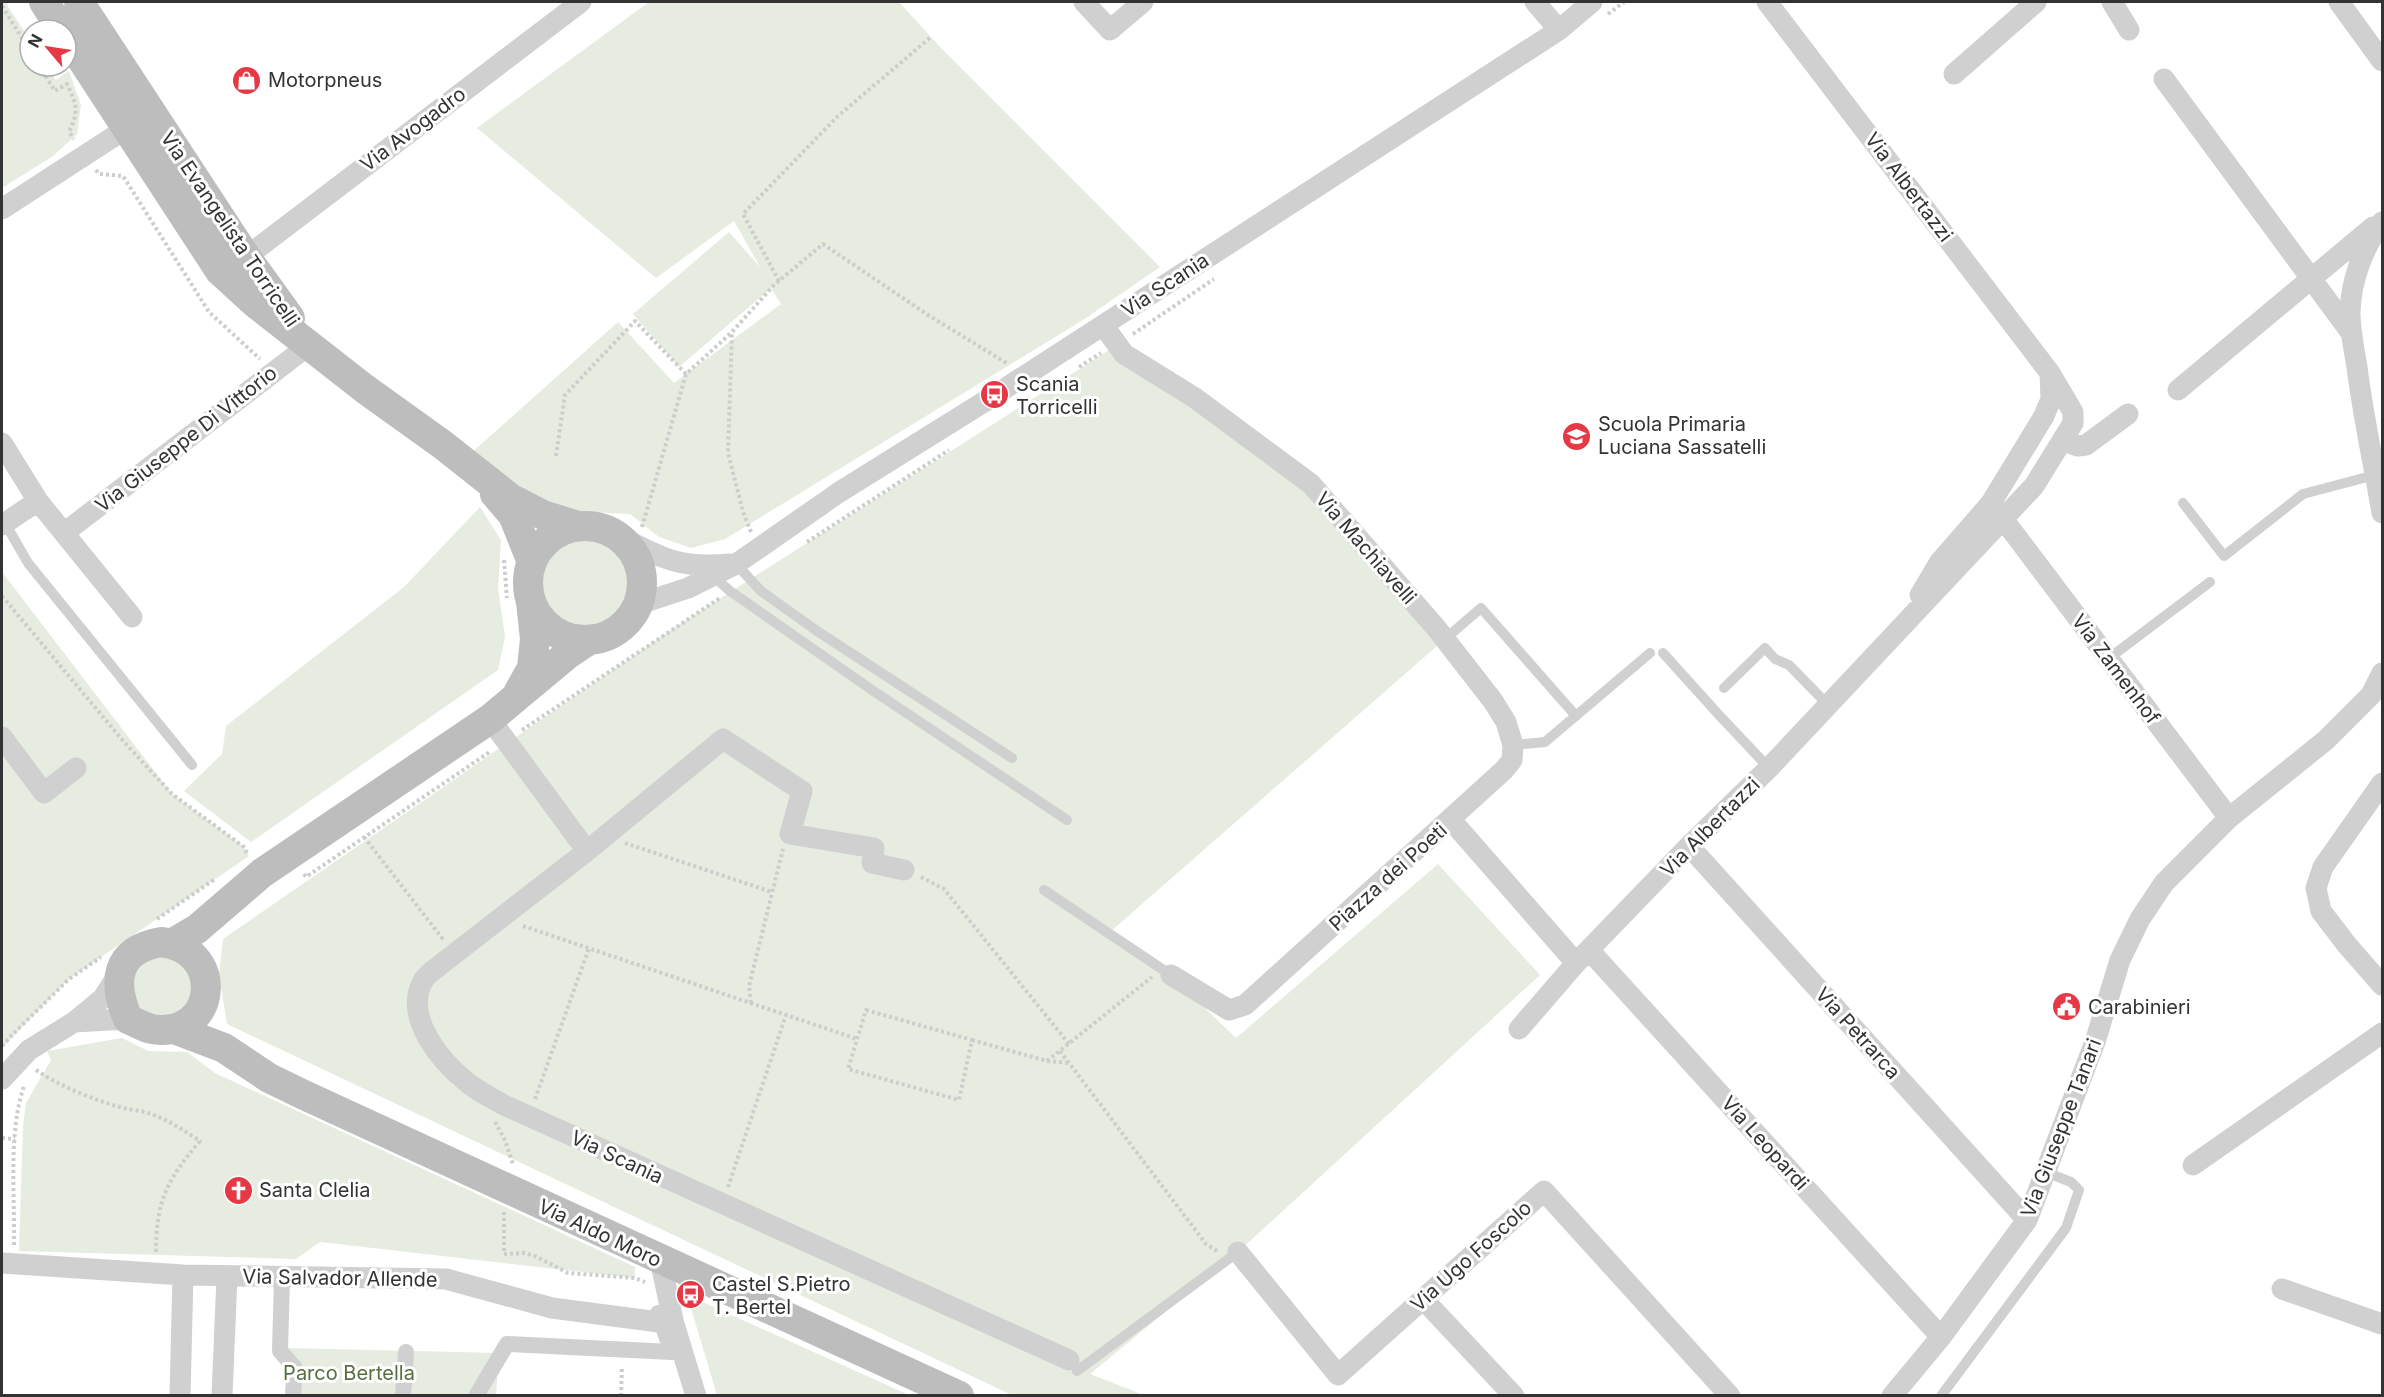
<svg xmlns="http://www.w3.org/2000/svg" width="2384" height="1397" font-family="Inter,sans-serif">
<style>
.green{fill:#e6ecdf}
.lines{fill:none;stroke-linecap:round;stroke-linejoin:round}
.path{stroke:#cdcdcd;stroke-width:4;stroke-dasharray:3 3;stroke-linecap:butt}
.service{stroke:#d0d0d0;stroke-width:10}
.pedestrian{stroke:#d0d0d0;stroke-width:16}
.minor{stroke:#d0d0d0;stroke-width:21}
.secondary{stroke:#bdbdbd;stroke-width:30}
.labels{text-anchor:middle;stroke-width:6;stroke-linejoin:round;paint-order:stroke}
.poi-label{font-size:20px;fill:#333;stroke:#fff;text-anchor:start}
.street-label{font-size:20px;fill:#333;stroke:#fff}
.park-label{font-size:20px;fill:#56703f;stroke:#fff}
</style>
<rect width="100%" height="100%" fill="#fff"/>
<path class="green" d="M 2,2 L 5,2 L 30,40 L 30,66 L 47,66 L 56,80 L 69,71 L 81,105 L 77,134 L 53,156 L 2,188 Z
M 649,2 L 899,2 L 942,49 L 1160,267 L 1083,320 L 725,539 L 691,548 L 659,537 L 630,514 L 547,510 L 460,463 L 618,322 L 674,383 L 781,304 L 771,288 L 679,367 L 633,314 L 729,232 L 760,267 L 734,221 L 656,278 L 477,128 Z
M 1117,345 L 1311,484 L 1445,639 L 1110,932 L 1171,975 L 1236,1038 L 1438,864 L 1540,975 L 1238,1252 L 1090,1374 L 1144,1395 L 1014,1396 L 227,1024 L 219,975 L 223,939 L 674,628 Z
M 480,507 L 501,540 L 498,588 L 505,637 L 498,670 L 251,842 L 184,791 L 222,754 L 226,726 L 404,587 Z
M540 582a46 46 0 1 1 92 0a46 46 0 1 1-92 0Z
M 2,572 L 172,794 L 244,847 L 249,856 L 69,979 L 2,1048 Z
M 147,956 L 179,958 L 195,987 L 180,1017 L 137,1013 L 127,982 Z
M 122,1038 L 148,1051 L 187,1052 L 215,1073 L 635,1267 L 635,1278 L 320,1242 L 296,1259 L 19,1251 L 23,1126 L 26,1103 L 51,1060 L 47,1051 Z
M 696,1299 L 909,1395 L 717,1395 L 690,1305 Z
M 286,1348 L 499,1353 L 496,1395 L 285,1396 Z"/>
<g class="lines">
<path class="path" d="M 2,6 L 30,51
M 1608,14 L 1624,2
M 39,66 L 55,91 L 67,84 C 77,105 79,111 69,132 L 74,139
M 96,170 L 99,174 L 123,176 L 209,312 L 260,359
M 779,281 L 743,214 L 838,116 L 931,37
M 1133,334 L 1214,279
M 1079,367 L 1101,353
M 556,456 L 565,395 L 635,321 L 686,374
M 642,527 L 686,374 L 731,333
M 751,532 L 743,512 L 728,453 L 732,332 L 774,285 L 823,244 L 928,315 L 1008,364
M 807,542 L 949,450
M 504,560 L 507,598
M 2,596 L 124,742 L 172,794 L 244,847 L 248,855
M 522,730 L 720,598
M 364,837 L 442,938 L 440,940
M 625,843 L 772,892
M 304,874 L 306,877 L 491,751
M 921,877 L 944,889 L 1069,1044
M 157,919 L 215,879
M 523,926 L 857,1039
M 751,1003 L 749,986 L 783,849
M 866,1010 L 972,1040 L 959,1100 L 848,1069 Z
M 14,1033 L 69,979 L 101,957
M 972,1040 L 1047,1061 L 1069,1063
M 2,1046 L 14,1033
M 1060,1051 L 1206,1244 L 1217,1251
M 1047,1061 L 1152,977
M 36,1070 C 61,1087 92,1099 120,1107 C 129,1110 139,1110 148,1113 C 167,1119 183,1130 200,1141 C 166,1181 156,1201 156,1255
M 535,1099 L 589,948
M 495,1122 L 504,1138 L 513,1164
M 2,1138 L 15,1139
M 728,1187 L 786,1015
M 504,1212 L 504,1254 L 524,1253 L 535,1256 L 568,1273 L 635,1278 L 645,1282
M 14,1245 C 15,1195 8,1133 24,1086
M 621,1396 L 622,1366"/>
<path class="service" d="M 2183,503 L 2224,556 L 2303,494 L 2375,475
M 5,523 L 28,563 L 192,765
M 736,564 L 761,591 L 817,631 L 1012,758
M 713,576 L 730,591 L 872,690 L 1067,820
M 1445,639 L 1481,608 L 1576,716
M 1663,653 L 1719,715 L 1769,768
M 2108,659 L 2210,582
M 1724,688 L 1765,648 L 1775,659 L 1789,665 L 1828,705
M 1513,745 L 1545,742 L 1650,653
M 1044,890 L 1171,975
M 1077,1371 L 1238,1252
M 1941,1396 L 2066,1228 L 2079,1190 L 2071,1182 L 2045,1172"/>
<path class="pedestrian" d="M 282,1277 L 280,1351 L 295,1368 L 293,1396
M 403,1396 L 406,1352
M 476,1396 L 507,1344 L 672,1352 L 658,1313"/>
<path class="minor" d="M 1084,2 L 1110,30 L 1143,2
M 1535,2 L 1559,30
M 2112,2 L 2129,30
M 2339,2 L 2382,61
M 1954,74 L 2036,2
M 2164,79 L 2352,334
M 2,209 L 127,128
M 2382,222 C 2363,248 2351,280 2350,312 C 2350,331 2354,349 2357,367 C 2363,416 2374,465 2382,513
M 246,257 L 581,2
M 1103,325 L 1124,354 L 1195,398 L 1311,484 L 1437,629 L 1493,701 L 1506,722 L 1513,745 L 1512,760 L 1504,770 L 1245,1005 L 1229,1010 L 1171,975
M 2178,390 L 2373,227
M 2064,441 L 2078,446 L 2086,445 L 2128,414
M 2,443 L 38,501 L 2,525
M 38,501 L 132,617
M 1991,503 L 2229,818
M 64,533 L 309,345
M 619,536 C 661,558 680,569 729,564
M 1920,595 L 1939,563 L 1991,503 L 2044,416 L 2051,399 L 2050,373
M 639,604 L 688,588 L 736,564 L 838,493 L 995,395 L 1559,30 L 1592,2
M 490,719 L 587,851
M 2,737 L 44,793 L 76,768
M 2382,783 L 2323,867 L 2316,888 L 2321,911 L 2347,945 L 2382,985
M 1451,820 L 1576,963
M 1689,846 L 2027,1220
M 904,870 L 872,863 L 874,848 L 790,834 L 802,791 L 723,739 L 587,851 L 440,965 C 434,970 426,975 423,981 C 403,1017 441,1062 468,1083 C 479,1092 492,1098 504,1105 L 1069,1360
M 1589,950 L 1941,1337
M 74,1022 L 128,1019
M 1519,1029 L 1576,963 L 1689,846 L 1769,768 L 2034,486 L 2073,423 L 2073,412 L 2050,373 L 1767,2
M 2,1079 L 29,1050 L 74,1022 L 103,998 L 120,971
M 2193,1165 L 2382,1033
M 1238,1252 L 1338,1375 L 1544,1191 L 1730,1396
M 660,1260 L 674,1324 L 696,1396
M 2,1263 L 183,1275 L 446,1279 L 552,1308 L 674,1324
M 2282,1289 L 2382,1324
M 1423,1299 L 1514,1396
M 180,1396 L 183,1275
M 222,1396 L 227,1276
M 1892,1396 L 1941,1337 L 2027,1220 L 2095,1042 L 2120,960 L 2140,919 L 2164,883 L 2229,818 L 2326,740 L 2371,695 L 2382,673"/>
<path class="secondary" d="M 44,2 L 62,30
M 79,2 L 246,257 L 290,318
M 66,35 L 220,271 L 255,303 L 365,389 L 443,445 L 510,498 L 543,515 L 578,526
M 495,494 L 513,515 L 532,562
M528 583a57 57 0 1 1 114 0a57 57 0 1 1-114 0Z
M 518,693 L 532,668 L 535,639 L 531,602
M 161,942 C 223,949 218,1029 163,1030 C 150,1031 139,1024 128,1019 C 112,982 115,950 161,942 Z
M 173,943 L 197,929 L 262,873 L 490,719 L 568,654 L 589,640
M 174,1029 L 224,1048 L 269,1078 L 304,1095 L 959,1396"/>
</g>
<defs>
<symbol id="shop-disc" viewBox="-11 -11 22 22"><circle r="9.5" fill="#e63946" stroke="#fff"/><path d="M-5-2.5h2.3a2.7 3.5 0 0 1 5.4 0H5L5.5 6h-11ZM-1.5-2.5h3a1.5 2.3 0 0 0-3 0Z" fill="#fff"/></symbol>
<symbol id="bus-disc" viewBox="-11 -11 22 22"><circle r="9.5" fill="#e63946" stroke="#fff"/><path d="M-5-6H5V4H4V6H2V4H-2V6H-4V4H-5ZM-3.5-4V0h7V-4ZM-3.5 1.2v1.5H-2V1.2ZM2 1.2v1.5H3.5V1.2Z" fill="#fff"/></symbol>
<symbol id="school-disc" viewBox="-11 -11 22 22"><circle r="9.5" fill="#e63946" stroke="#fff"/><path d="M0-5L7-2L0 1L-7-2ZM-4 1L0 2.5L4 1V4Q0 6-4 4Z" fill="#fff"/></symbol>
<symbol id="civic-disc" viewBox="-11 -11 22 22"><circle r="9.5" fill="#e63946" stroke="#fff"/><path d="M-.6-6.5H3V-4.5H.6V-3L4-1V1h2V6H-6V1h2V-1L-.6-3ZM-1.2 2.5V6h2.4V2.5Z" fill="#fff"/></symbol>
<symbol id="church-disc" viewBox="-11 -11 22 22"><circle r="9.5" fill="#e63946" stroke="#fff"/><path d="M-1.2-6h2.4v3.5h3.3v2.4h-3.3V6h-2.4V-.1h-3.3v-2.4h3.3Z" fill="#fff"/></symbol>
</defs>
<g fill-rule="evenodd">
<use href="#shop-disc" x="230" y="64" width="33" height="33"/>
<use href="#bus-disc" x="978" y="378" width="33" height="33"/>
<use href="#school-disc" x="1560" y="420" width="33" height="33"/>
<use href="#civic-disc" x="2050" y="990" width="33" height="33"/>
<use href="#church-disc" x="222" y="1174" width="33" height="33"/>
<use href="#bus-disc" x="674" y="1278" width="33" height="33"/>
</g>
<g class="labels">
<g class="poi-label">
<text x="268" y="87">Motorpneus</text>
<text x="1016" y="391">Scania<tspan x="1016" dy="23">Torricelli</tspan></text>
<text x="1598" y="431">Scuola Primaria<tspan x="1598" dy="23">Luciana Sassatelli</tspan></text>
<text x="2088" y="1014">Carabinieri</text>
<text x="259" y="1197">Santa Clelia</text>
<text x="712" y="1291">Castel S.Pietro<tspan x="712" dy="23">T. Bertel</tspan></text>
</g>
<g class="street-label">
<text transform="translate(413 129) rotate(-37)" y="7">Via Avogadro</text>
<text transform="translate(1909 187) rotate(53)" y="7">Via Albertazzi</text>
<text transform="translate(230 229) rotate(56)" y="7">Via Evangelista Torricelli</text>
<text transform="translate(1165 285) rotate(-33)" y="7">Via Scania</text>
<text transform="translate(186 439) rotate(-38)" y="7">Via Giuseppe Di Vittorio</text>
<text transform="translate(1366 548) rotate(49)" y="7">Via Machiavelli</text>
<text transform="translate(2116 669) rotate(53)" y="7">Via Zamenhof</text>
<text transform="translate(1710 827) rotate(-45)" y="7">Via Albertazzi</text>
<text transform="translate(1388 877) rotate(-42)" y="7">Piazza dei Poeti</text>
<text transform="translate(1858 1033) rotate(48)" y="7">Via Petrarca</text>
<text transform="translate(2061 1128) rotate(-69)" y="7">Via Giuseppe Tanari</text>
<text transform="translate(1765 1143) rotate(48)" y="7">Via Leopardi</text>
<text transform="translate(617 1157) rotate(25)" y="7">Via Scania</text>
<text transform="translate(600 1233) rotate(25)" y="7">Via Aldo Moro</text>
<text transform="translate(1471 1256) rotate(-42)" y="7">Via Ugo Foscolo</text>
<text transform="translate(340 1278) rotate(1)" y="7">Via Salvador Allende</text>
</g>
<g class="park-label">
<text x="349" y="1380">Parco Bertella</text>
</g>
</g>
<rect width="2384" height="1397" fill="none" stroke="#333333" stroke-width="6"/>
<g transform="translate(48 48) rotate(299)"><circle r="28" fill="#ffffff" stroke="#adadad" stroke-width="1.5"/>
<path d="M0-4.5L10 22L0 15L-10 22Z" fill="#e63946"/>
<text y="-9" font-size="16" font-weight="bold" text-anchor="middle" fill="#333333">N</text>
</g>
</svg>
